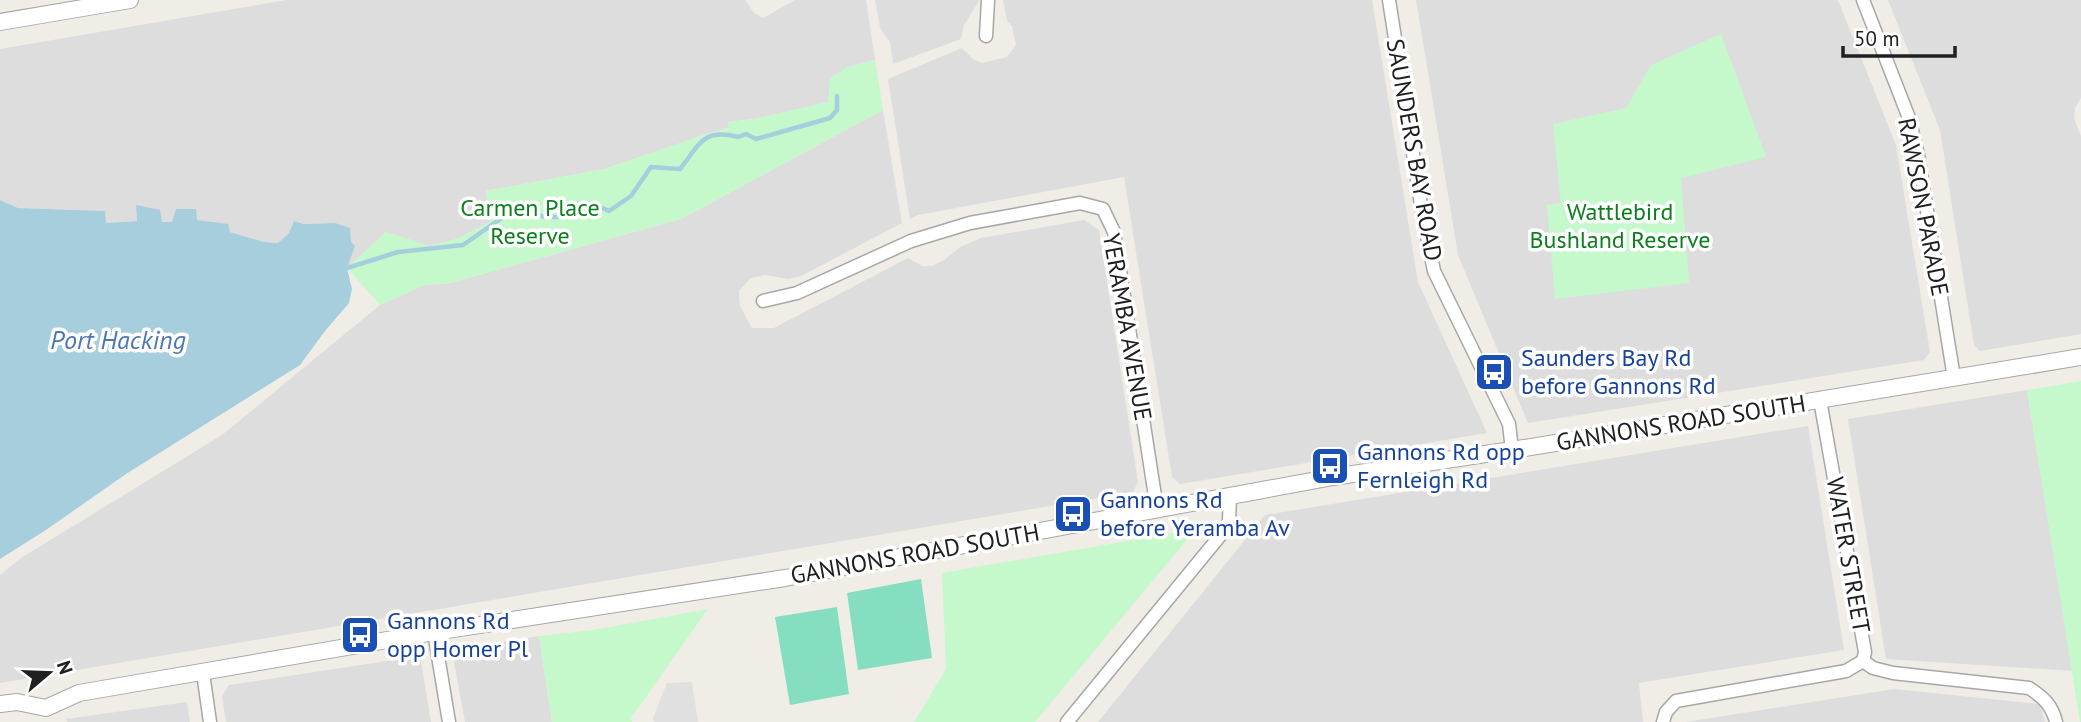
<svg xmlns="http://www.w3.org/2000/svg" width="2081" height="722" font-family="'PT Sans',sans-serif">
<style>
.residential{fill:#dedddd}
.park{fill:#c5f9cc}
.pitch{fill:#86dec1}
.parking{fill:#e0e0e0}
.water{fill:#a7cedd}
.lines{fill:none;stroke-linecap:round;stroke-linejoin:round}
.stream{stroke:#a7cedd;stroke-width:4.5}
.minor-casing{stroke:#a7a7a7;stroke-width:15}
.tertiary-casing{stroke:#a7a7a7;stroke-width:18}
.minor{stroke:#fff;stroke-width:12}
.tertiary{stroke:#fff;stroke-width:16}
.labels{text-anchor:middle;stroke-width:7;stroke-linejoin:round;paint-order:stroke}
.street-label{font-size:24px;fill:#202020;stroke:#fff}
.park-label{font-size:24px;fill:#0d7e1d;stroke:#fff}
.transit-label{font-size:24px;fill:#164399;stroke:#fff;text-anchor:start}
.water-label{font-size:26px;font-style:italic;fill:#4d78af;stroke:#fff}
</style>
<rect width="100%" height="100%" fill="#f0ede6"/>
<path class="residential" d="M 286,0 L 745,0 L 754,13 L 763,18 L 795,0 L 866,0 L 875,60 L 847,67 L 829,102 L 755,119 L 728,122 L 729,128 L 710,133 L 604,169 L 486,191 L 490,222 L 457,239 L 429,246 L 386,232 L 347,268 L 351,242 L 335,223 L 304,224 L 294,221 L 289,233 L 278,243 L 264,242 L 230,232 L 213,222 L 197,220 L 195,209 L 172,222 L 161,222 L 136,205 L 137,221 L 105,223 L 105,211 L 18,208 L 0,200 L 0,49 Z
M 875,0 L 978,0 L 979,1 L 964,25 L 961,39 L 893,64 L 890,42 L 880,28 Z
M 1003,0 L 1372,0 L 1418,282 L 1487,433 L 1180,484 L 1172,477 L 1124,177 L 918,215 L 910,219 L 888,79 L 962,48 L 973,59 L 982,63 L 1007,57 L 1016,45 L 1012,26 L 1007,21 Z
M 1416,0 L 1838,0 L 1896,145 L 1930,352 L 1924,360 L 1528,423 L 1458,255 Z
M 1888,0 L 2081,0 L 2081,98 L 2075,108 L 2074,118 L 2081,136 L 2081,334 L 1980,351 L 1974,345 L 1940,130 Z
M 883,110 L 902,223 L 801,276 L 789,279 L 765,275 L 751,278 L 739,291 L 740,306 L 752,328 L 774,328 L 908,258 L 922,266 L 932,266 L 944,260 L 960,247 L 981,238 L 1084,220 L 1099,230 L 1138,482 L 1133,492 L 0,683 L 0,575 L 21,558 L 222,435 L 380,305 L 424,285 L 450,283 L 681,219 Z
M 2027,390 L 2073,671 L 1886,659 L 1848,419 Z
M 1808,426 L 1844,650 L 1639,683 L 1643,722 L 1098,722 L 1265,515 Z
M 539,636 L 552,722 L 465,722 L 453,657 L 461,649 Z
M 420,656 L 431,722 L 226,722 L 222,696 L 229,685 Z
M 1894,689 L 2040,704 L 2045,722 L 1686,722 Z
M 187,702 L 190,722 L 67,722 L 66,719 Z"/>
<path class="park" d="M 1721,34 L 1766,157 L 1681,178 L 1689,283 L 1555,299 L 1547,205 L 1561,203 L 1553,124 L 1626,108 L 1651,65 Z
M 875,60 L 883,110 L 681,219 L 450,283 L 424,285 L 380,305 L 347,268 L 386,232 L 429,246 L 457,239 L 490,222 L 486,191 L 604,169 L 710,133 L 729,129 L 728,122 L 755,119 L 828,102 L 830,78 L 847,67 Z
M 2081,381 L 2081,722 L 2080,722 L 2027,390 Z
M 1196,529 L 1035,722 L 914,722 L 946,669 L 942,573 Z
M 708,609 L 631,718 L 632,722 L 552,722 L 539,636 L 593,630 Z"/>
<path class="pitch" d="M 921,579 L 932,658 L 858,670 L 847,593 Z
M 837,607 L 849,694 L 790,705 L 775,617 Z"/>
<path class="parking" d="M 692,682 L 698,722 L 654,722 L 653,718 L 667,683 Z"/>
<path class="water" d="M 0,200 L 18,208 L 105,211 L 106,223 L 137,221 L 136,205 L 160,210 L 162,222 L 172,222 L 176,209 L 196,209 L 197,220 L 228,224 L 230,232 L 264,242 L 278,243 L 289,233 L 294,221 L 304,224 L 335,223 L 350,228 L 351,242 L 355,246 L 347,268 L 352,289 L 349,303 L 325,331 L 300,365 L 126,474 L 46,530 L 0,559 Z"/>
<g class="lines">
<path class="stream" d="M 347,268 L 398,252 L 463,245 L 516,208 L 545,217 L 557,217 L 573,204 L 591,203 L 609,211 L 631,196 L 651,167 L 680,169 C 700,144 703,128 738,137 L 746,134 L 756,139 L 830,118 L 837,110 L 837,96"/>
<defs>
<path id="minor" d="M 1389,0 L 1422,211 L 1434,271 L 1509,424 L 1512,450
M 1863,0 L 1909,118 L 1918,155 L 1954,378
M 986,36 L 988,0
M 763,301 L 797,293 L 911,241 L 970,223 L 1080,203 L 1103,209 L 1114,232 L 1157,509
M 434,632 L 449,722
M 1863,661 L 1873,668 L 1893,673 L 2029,688 C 2043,697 2052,705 2056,722
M 203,673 L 210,722
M 1067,722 L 1224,531 L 1229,521 L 1230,496
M 1663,722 L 1666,712 L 1676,701 L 1846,671 L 1863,661 L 1865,652 L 1820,400"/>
<path id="tertiary" d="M 0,22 L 130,0
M 0,704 L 17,702 L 46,708 L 79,693 L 434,632 L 785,578 L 1333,477 L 1512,450 L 2081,357"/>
</defs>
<use href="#minor" class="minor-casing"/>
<use href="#tertiary" class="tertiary-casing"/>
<use href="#minor" class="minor"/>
<use href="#tertiary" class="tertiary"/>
</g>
<defs>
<symbol id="bus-square" viewBox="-11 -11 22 22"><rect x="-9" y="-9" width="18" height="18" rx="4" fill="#1a4fb4" stroke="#fff"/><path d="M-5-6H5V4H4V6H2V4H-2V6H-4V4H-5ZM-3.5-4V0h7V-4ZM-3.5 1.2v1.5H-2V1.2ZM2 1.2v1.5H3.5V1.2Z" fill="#fff"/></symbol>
</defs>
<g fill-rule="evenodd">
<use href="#bus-square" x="1472" y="350" width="44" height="44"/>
<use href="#bus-square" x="1308" y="444" width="44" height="44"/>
<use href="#bus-square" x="1051" y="492" width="44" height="44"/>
<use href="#bus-square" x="338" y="613" width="44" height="44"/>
</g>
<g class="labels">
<g class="street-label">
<text transform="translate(1414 150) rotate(80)" y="8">SAUNDERS BAY ROAD</text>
<text transform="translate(1923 207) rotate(79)" y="8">RAWSON PARADE</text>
<text transform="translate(1127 327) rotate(80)" y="8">YERAMBA AVENUE</text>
<text transform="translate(1681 423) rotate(-9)" y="8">GANNONS ROAD SOUTH</text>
<text transform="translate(915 554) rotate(-10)" y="8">GANNONS ROAD SOUTH</text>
<text transform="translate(1848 555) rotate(80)" y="8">WATER STREET</text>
</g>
<g class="park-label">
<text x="530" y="216">Carmen Place<tspan x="530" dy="28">Reserve</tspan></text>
<text x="1620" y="220">Wattlebird<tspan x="1620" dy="28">Bushland Reserve</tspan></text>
</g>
<g class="transit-label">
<text x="1521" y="366">Saunders Bay Rd<tspan x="1521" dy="28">before Gannons Rd</tspan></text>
<text x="1357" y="460">Gannons Rd opp<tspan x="1357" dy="28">Fernleigh Rd</tspan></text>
<text x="1100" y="508">Gannons Rd<tspan x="1100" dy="28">before Yeramba Av</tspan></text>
<text x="387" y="629">Gannons Rd<tspan x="387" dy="28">opp Homer Pl</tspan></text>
</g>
<g class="water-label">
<text x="118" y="349">Port Hacking</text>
</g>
</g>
<g transform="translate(49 673) rotate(71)" stroke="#ffffff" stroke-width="5" paint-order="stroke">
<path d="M0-5L12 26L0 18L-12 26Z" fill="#202020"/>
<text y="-10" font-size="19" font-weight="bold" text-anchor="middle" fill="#202020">N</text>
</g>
<path d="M1843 46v10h112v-10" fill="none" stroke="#202020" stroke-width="3.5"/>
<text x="1854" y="46" font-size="21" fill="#202020" stroke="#ffffff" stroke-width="5" paint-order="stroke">50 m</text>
</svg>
